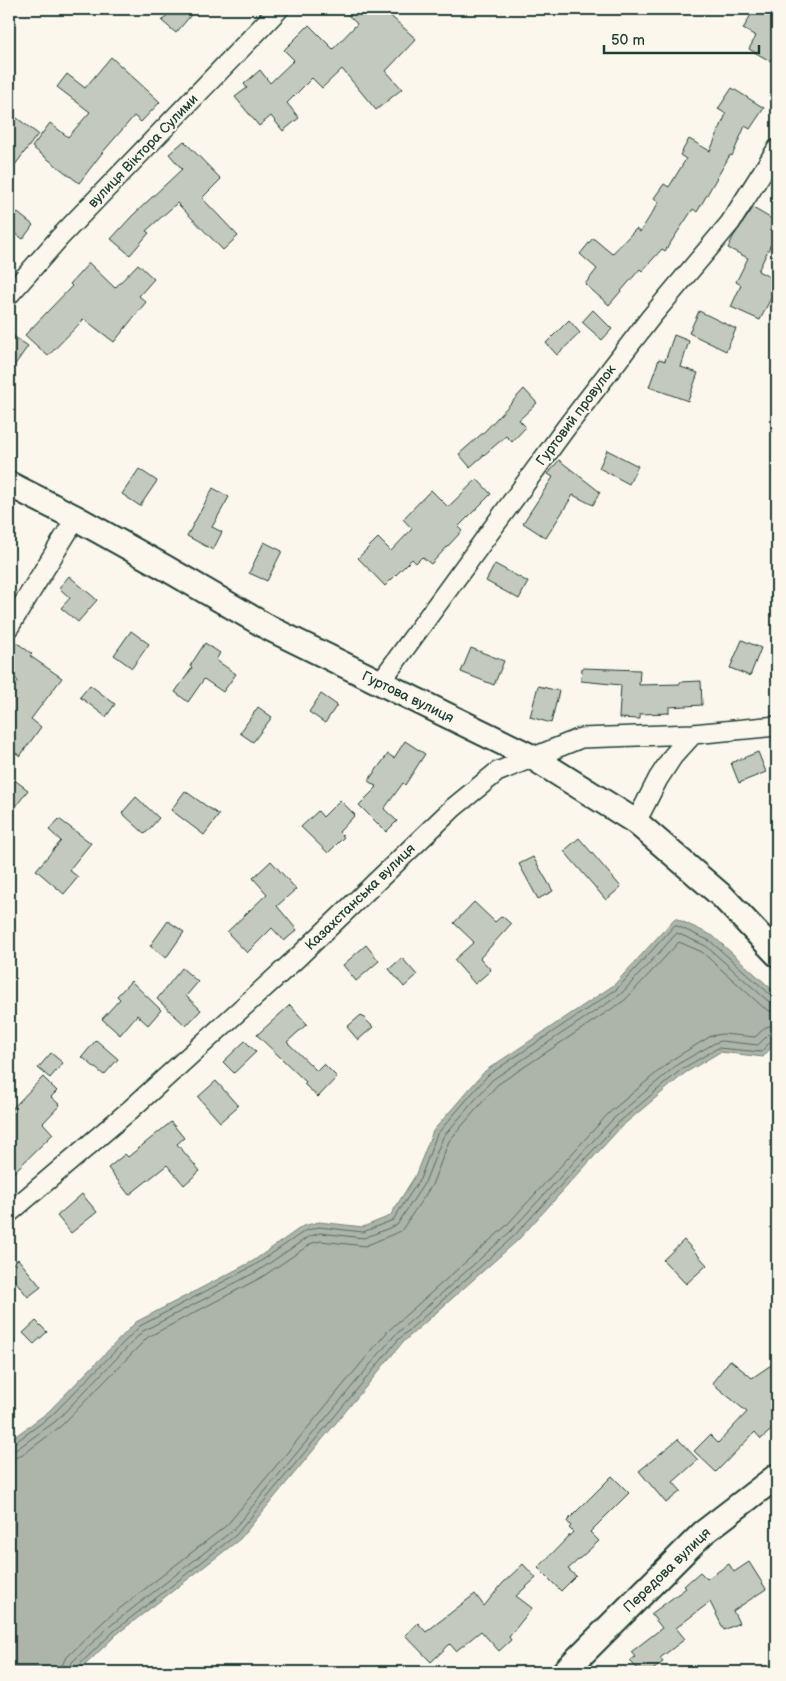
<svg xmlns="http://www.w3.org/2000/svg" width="786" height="1681" font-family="'Balsamiq Sans',sans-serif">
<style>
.water{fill:#adb4aa;stroke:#74847b}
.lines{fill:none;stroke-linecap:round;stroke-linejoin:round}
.shore{stroke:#586d63;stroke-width:1}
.building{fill:#c4c9be;stroke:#1f3d34}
.minor-casing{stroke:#1f3d34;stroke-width:22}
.tertiary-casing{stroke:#1f3d34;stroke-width:28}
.minor{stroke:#fbf7ec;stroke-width:19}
.tertiary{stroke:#fbf7ec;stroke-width:24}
.labels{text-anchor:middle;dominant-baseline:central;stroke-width:4.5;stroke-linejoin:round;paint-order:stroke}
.street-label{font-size:14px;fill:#1f3d34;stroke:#fbf7ec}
</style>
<rect width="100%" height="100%" fill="#fbf7ec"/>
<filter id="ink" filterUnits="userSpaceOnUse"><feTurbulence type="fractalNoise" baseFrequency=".02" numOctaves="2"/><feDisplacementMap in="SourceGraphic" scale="10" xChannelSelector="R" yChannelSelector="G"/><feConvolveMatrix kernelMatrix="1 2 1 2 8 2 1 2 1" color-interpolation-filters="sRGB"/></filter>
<g filter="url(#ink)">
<path class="water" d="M675,918L713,936L777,994V1041L763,1057L720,1052L685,1073L621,1127L518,1240L402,1343L240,1539L117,1634L78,1672H9V1441L48,1412L136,1322L253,1261L303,1226L319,1222L363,1227L390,1216L415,1176L433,1131L485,1071L614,985Z"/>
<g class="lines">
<path class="shore" d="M9,1445L13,1444L51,1416L140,1326L255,1265L305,1231L319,1227L363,1232L393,1220L420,1179L437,1134L488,1075L617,989L675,925L710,941L772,996L777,998
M9,1451L17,1449L56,1421L143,1331L258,1271L308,1237L320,1233L364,1238L397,1225L425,1182L443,1137L492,1080L621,994L677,933L706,946L768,1001L777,1004
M9,1459L21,1456L61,1426L148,1337L262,1277L312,1243L321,1241L365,1246L401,1231L432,1185L449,1141L497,1085L625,1000L679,942L702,952L763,1007L770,1011L777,1012
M61,1672L62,1666L65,1659L105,1620L227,1525L388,1331L505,1227L609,1113L673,1059L711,1036L722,1034L755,1037L766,1027L777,1024
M69,1672L72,1662L110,1626L232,1531L394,1336L510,1232L613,1119L678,1064L715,1043L721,1041L758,1045L769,1034L777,1032
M75,1672L77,1667L114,1631L236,1535L398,1340L514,1236L618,1123L682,1069L718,1048L761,1052L772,1040L777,1038"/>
</g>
<path class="building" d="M172,9H196L176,33L162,21Z
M342,9H383L416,39L386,71L402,89L376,110L342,69L322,88L312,78L287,103L299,118L283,131L271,116L259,126L235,97L247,88L244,84L260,70L270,83L294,60L284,50L309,25L333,49L357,24Z
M765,9H777V47L770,61L749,49L756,36L743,29L753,11L762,15Z
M111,57L160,102L141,122L134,116L102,153L79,183L32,147L50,123L68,137L90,112L57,87L67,74L85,88Z
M732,88L764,108L750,129L745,126L732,156L730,155L697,212L693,209L665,251L662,249L642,271L640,269L609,305L585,284L597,269L580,254L593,238L612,254L636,229L640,232L659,202L654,198L664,184L669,187L686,159L680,155L689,139L710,151L726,114L718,109Z
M9,112L38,134L9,173Z
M184,141L221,179L202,198L238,236L223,250L177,203L146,231L149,233L130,255L111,239L132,216L182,169L169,154Z
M9,206L33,225L23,239L9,229Z
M753,208L777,222V232L758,271L777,281V286L760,320L731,307L741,285L736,282L748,258L728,248L733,237Z
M89,263L115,288L138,264L154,279L139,296L146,302L114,342L84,319L48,356L25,335L72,286L70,284Z
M593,310L612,329L602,340L582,322Z
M699,311L736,329L726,351L689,333Z
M569,320L580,333L557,355L546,343Z
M9,333L28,346L9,373Z
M674,335L689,341L681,367L698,373L688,401L649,387L659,359L665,361Z
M524,389L537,403L519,420L526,427L512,442L506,436L470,467L459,454L485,431Z
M607,450L638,466L629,484L599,468Z
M559,460L600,492L593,505L573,495L546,538L523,523L553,477L548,474Z
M139,469L157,481L140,506L122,494Z
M477,479L491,494L458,527L462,531L431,564L422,557L416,563L412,559L385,586L358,558L378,538L391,551L412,529L403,519L431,490L448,507Z
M213,488L229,497L212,527L222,532L213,550L187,536Z
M264,542L282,551L267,581L249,573Z
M495,564L528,582L519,599L486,581Z
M69,576L97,600L78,622L61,608L70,598L59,588Z
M131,631L149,644L132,668L114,655Z
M742,640L761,648L750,676L730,668Z
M16,642L32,654L30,656L62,678L31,719L41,727L20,756L9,748V693L18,681L9,673V651Z
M205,643L220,653L216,660L236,674L223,692L204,679L188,702L175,692L192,668L190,666Z
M471,648L504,661L494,685L461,672Z
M582,668L640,670L639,685L680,684V682L701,681L702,705L669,707V713L640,714V719L619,718L621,685L581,681Z
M90,685L115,704L106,717L80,697Z
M538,686L559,691L551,723L530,717Z
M321,694L337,705L325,723L309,712Z
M258,707L272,717L253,742L240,733Z
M405,741L425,754L405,785L403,783L384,809L397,821L386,832L359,805L377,787L368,781L388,754L394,758Z
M758,752L766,772L739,783L731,763Z
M9,776L28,790L9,816Z
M185,791L219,815L204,835L171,810Z
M136,797L159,818L145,834L122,813Z
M340,800L355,815L339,832L344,837L328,853L301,827L318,811L323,817Z
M59,819L91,843L69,870L78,877L64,894L36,870L61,841L49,830Z
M579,838L621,887L606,900L564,851Z
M533,857L553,891L538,899L519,864Z
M271,861L296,889L277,906L297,930L284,941L272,928L247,953L227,932L267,894L253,878Z
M474,902L495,922L502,916L511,924L480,958L491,970L475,984L454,960L474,942L454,923Z
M168,921L184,932L166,958L150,946Z
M366,945L379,961L356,981L343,965Z
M402,958L417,975L404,987L389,969Z
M182,968L198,982L186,996L201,1010L186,1026L157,999Z
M131,981L161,1010L148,1025L137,1015L120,1035L102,1019L120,999L117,996Z
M290,1005L307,1024L287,1042L317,1071L324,1064L337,1077L318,1097L304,1084L306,1082L257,1035Z
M361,1015L373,1027L358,1040L347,1027Z
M96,1040L118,1059L104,1075L82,1057Z
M245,1041L256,1052L234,1073L223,1062Z
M51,1053L63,1063L50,1078L38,1068Z
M43,1077L57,1091L51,1097L60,1105L43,1123L53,1134L9,1177V1112Z
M216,1081L238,1106L220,1122L198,1097Z
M171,1122L184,1138L177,1144L200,1171L184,1185L167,1165L129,1195L108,1168L125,1154L128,1157Z
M82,1194L97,1212L71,1233L57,1216Z
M684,1240L707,1265L686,1284L663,1260Z
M18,1259L41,1287L28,1297L9,1273V1267Z
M36,1321L47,1332L34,1344L23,1333Z
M730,1360L752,1378L777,1361V1425L761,1439L755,1432L716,1472L694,1451L710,1435L718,1443L747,1412L712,1383Z
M678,1439L698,1460L673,1482L681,1491L666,1503L639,1471Z
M612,1476L629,1493L590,1532L599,1541L568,1569L576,1576L561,1591L538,1568L573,1532L569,1528L571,1526L567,1521Z
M749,1562L766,1589L733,1611L739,1623L724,1630L710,1602L676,1628L685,1639L660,1658L663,1662L650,1672H641L630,1661L635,1657L631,1652L662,1628L651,1614L686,1588L684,1586L700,1572L707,1579L729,1564L734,1572Z
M523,1564L536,1578L516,1596L532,1608L509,1637L511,1640L499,1651L481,1631L456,1651L450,1644L431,1662L405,1635L418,1623L426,1632L475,1594L484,1606L503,1583Z"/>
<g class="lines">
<defs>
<path id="minor" d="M9,295L60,237L279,9
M9,627L76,518
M379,684L565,429L651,317L730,223L777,149
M636,822L658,779L673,756L693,734
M9,1213L130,1110L298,957L453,808L497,772L581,738L693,734L777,726"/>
<path id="tertiary" d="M9,484L76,518L164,567L269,628L532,757L636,822L723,897L777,954
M564,1672L703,1533L777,1476"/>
</defs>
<use href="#minor" class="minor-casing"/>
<use href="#tertiary" class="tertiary-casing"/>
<use href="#minor" class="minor"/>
<use href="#tertiary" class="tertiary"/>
</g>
</g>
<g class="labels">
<g class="street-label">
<text transform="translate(143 151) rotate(-46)">вулиця Віктора Сулими</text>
<text transform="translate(576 415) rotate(-53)">Гуртовий провулок</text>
<text transform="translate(408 697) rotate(26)">Гуртова вулиця</text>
<text transform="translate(360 897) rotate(-44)">Казахстанська вулиця</text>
<text transform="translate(667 1570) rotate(-44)">Передова вулиця</text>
</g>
</g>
<rect width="786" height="1681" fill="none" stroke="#fbf7ec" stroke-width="30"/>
<rect x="15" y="15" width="756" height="1651" fill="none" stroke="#1f3d34" stroke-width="2" filter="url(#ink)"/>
<path d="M604 45v8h155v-8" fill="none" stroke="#1f3d34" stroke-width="2.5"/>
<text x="611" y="45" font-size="15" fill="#1f3d34" stroke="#fbf7ec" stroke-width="4" paint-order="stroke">50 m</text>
</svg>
